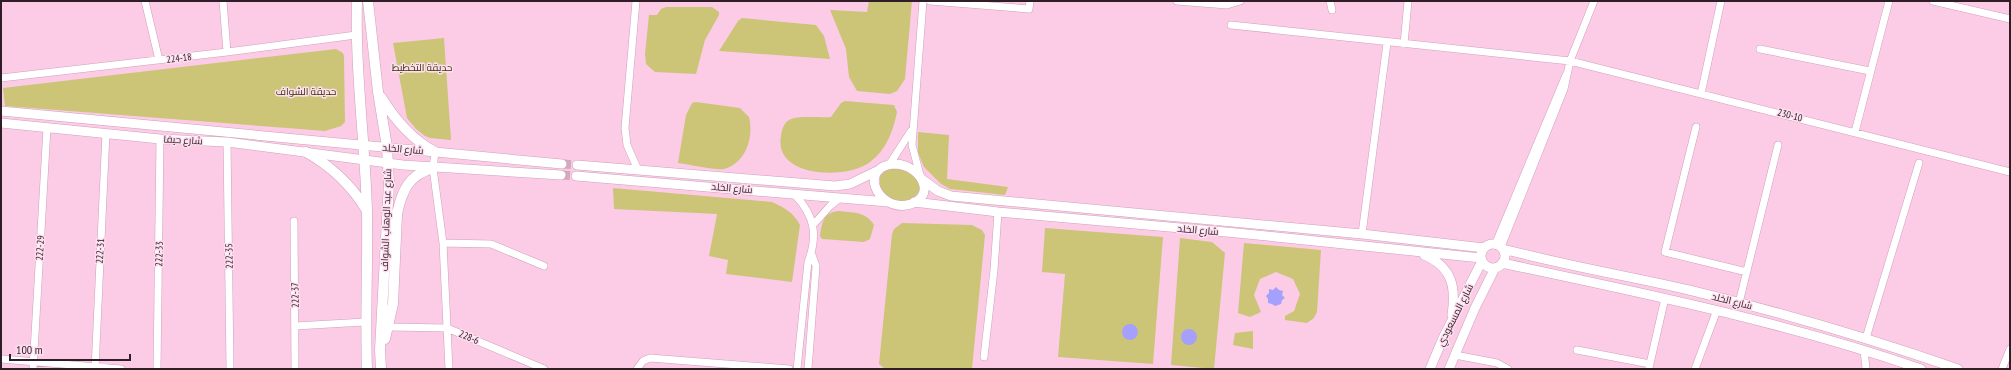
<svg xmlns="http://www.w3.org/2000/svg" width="2011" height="370" font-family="'PT Sans Narrow',Cairo,sans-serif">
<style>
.green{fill:#ccc578}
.water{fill:#a4a0fc}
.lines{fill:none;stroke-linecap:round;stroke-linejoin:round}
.secondary-tunnel{stroke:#d3a9c0;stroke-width:9;stroke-dasharray:9 4.5;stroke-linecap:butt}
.minor-casing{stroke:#cfa0ba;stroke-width:8}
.secondary-casing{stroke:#cfa0ba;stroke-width:10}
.primary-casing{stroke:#cfa0ba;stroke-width:11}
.minor{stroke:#fff;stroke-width:7}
.secondary{stroke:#fff;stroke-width:9}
.primary{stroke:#fff;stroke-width:10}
.labels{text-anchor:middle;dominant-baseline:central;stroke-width:3;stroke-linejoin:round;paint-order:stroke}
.street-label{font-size:10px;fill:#2f1d27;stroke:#fddfef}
.park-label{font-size:10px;fill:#373303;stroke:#fddfef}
</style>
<rect width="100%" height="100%" fill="#fccce6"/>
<path class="green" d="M869,1H912L905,79L897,91L890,94L857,91L849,77L846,49L830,10L867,12Z
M666,7H712L719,12V15L705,40L696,74L655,72L646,64L645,54L649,15H657L661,9Z
M742,18L816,25L824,36L830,59L719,51L738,21Z
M444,38L451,140L430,138L425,136L416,129L407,118L393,43Z
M336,49L343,53L344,56L345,122L341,126L325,131L5,106L3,88Z
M845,101L894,105L897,112C893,132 886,150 870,162C847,180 773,178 781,136C782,130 783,124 789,120C797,115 821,118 831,117L841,103Z
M696,102L740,108L749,117C754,137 746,163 724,169C718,171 687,164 678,163L686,115L692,103Z
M918,132L949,135L947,179L1008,187L1005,195L950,189L941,184L924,167L918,153Z
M892,168C910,170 911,171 921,185C918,201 902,205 889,198C886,196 883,191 880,188V176L885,171Z
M613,188L772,202C785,208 793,212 800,225L792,282L726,274L728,260L709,256L717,214L614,209Z
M838,211C853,213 866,211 874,225L870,239L864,242L822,239L820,236C822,223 823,213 838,211Z
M902,223L972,225L982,230L985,235L972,369H885L879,364L892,234L894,229Z
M1045,228L1163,237L1153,364L1058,357L1065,274L1042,272Z
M1180,238L1212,242L1225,253L1214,369L1171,365Z
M1244,243L1321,250L1317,312L1314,318L1307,323L1285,320V316L1294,311L1300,294L1293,279L1276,272L1260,279L1254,295L1261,312L1250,317L1238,313Z
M1253,331V349L1233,345L1235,333Z"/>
<path class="water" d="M1276,287L1279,290L1283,291L1282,295L1285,298L1282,300L1281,304L1275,306L1272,304L1268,303V299L1266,296L1269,293V289L1273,290Z
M1122 332a8 8 0 1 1 16 0a8 8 0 1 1-16 0Z
M1181 337a8 8 0 1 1 16 0a8 8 0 1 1-16 0Z"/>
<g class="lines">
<path class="secondary-tunnel" d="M562,164L577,165
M561,175L576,176"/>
<defs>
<path id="minor" d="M145,1L159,60
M223,1L227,52
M636,1L625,128L627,145L638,170
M930,1L1029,9L1030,1
M1177,1L1227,5L1240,1
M1330,1L1332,10
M1933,1L2010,19
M1231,25L1570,61L2010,172
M1404,44L1408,1
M1760,49L1870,71
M1,78L227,52L356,35
M1701,94L1721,1
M1696,127L1665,252L1747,272
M1855,132L1889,1
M227,142L230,369
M435,152L433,168L443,243L449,369
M889,165L911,131
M920,175L912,145L923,1
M795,195C815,216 818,236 808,262L797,369
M294,221L295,369
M813,225L830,206L840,198
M1362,234L1387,43
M443,243L491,244L544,266
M1495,245L1566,75
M1501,247L1564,89L1570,61L1594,1
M1739,303L1778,145
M295,326L365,322
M389,327L447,328L544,369
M1866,338L1919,163
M1577,350L1650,364
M1864,350L1866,369
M1455,355L1497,363L1508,369
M984,357L994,270L998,212
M1,359L121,369
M1649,368L1665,298
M33,369L47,128
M95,369L106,133
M157,369L160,139
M637,369L643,361L650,358L789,369
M808,369L816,266L812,255
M1695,369L1717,310
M2002,369L2010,349"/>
<path id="secondary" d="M1,111L562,164
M1,123L160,139L227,142L403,165L561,175
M895,164C923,165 938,199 907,205C876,210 858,166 895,164Z
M577,165L835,186L850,184L879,170
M576,176L888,202
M923,180L938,191L951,196L1362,234L1484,248
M914,202L998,212L1237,233L1481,258
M1481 256a12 12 0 1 1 24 0a12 12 0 1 1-24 0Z
M1503,249C1564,265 1627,276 1689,290C1780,312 1869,338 1958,369
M1424,255C1453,267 1456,288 1452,315
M1502,263C1643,293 1785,322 1921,369
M1430,369L1443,338L1482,261
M1449,369L1475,308L1495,268"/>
<path id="primary" d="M357,1C355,71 365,141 367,211C368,264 365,316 367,369
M368,1L378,92L387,147L389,183L380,350L381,369
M381,97C395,120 411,139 435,152
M306,152C331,166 351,185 366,209
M385,339L393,304L397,214C402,190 409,175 433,168"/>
</defs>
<use href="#minor" class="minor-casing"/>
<use href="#secondary" class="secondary-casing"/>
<use href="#primary" class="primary-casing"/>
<use href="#minor" class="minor"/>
<use href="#secondary" class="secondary"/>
<use href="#primary" class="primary"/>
</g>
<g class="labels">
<g class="street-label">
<text transform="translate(179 58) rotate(-7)">224-18</text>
<text transform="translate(1790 115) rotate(14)">230-10</text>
<text transform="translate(183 140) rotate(3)">شارع حيفا</text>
<text transform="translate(403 149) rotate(5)">شارع الخلد</text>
<text transform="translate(732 188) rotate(5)">شارع الخلد</text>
<text transform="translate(386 220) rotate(-88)">شارع عبد الوهاب الشواف</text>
<text transform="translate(1198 230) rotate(5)">شارع الخلد</text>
<text transform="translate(40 248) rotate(-87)">222-29</text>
<text transform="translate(100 251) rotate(-87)">222-31</text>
<text transform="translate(159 254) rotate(-89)">222-33</text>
<text transform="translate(229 256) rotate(-91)">222-35</text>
<text transform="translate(295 295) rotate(-91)">222-37</text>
<text transform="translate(1732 301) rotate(14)">شارع الخلد</text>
<text transform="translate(1455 315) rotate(-63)">شارع المسعودي</text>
<text transform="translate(469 337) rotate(23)">228-6</text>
</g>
<g class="park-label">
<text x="422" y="67">حديقة التخطيط</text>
<text x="306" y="91">حديقة الشواف</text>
</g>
</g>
<rect width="2011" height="370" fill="none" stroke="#2f1d27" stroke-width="4"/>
<path d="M10 354v6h120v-6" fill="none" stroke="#2f1d27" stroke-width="2"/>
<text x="16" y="354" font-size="12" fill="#2f1d27" stroke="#fddfef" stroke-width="3" paint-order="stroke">100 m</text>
</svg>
